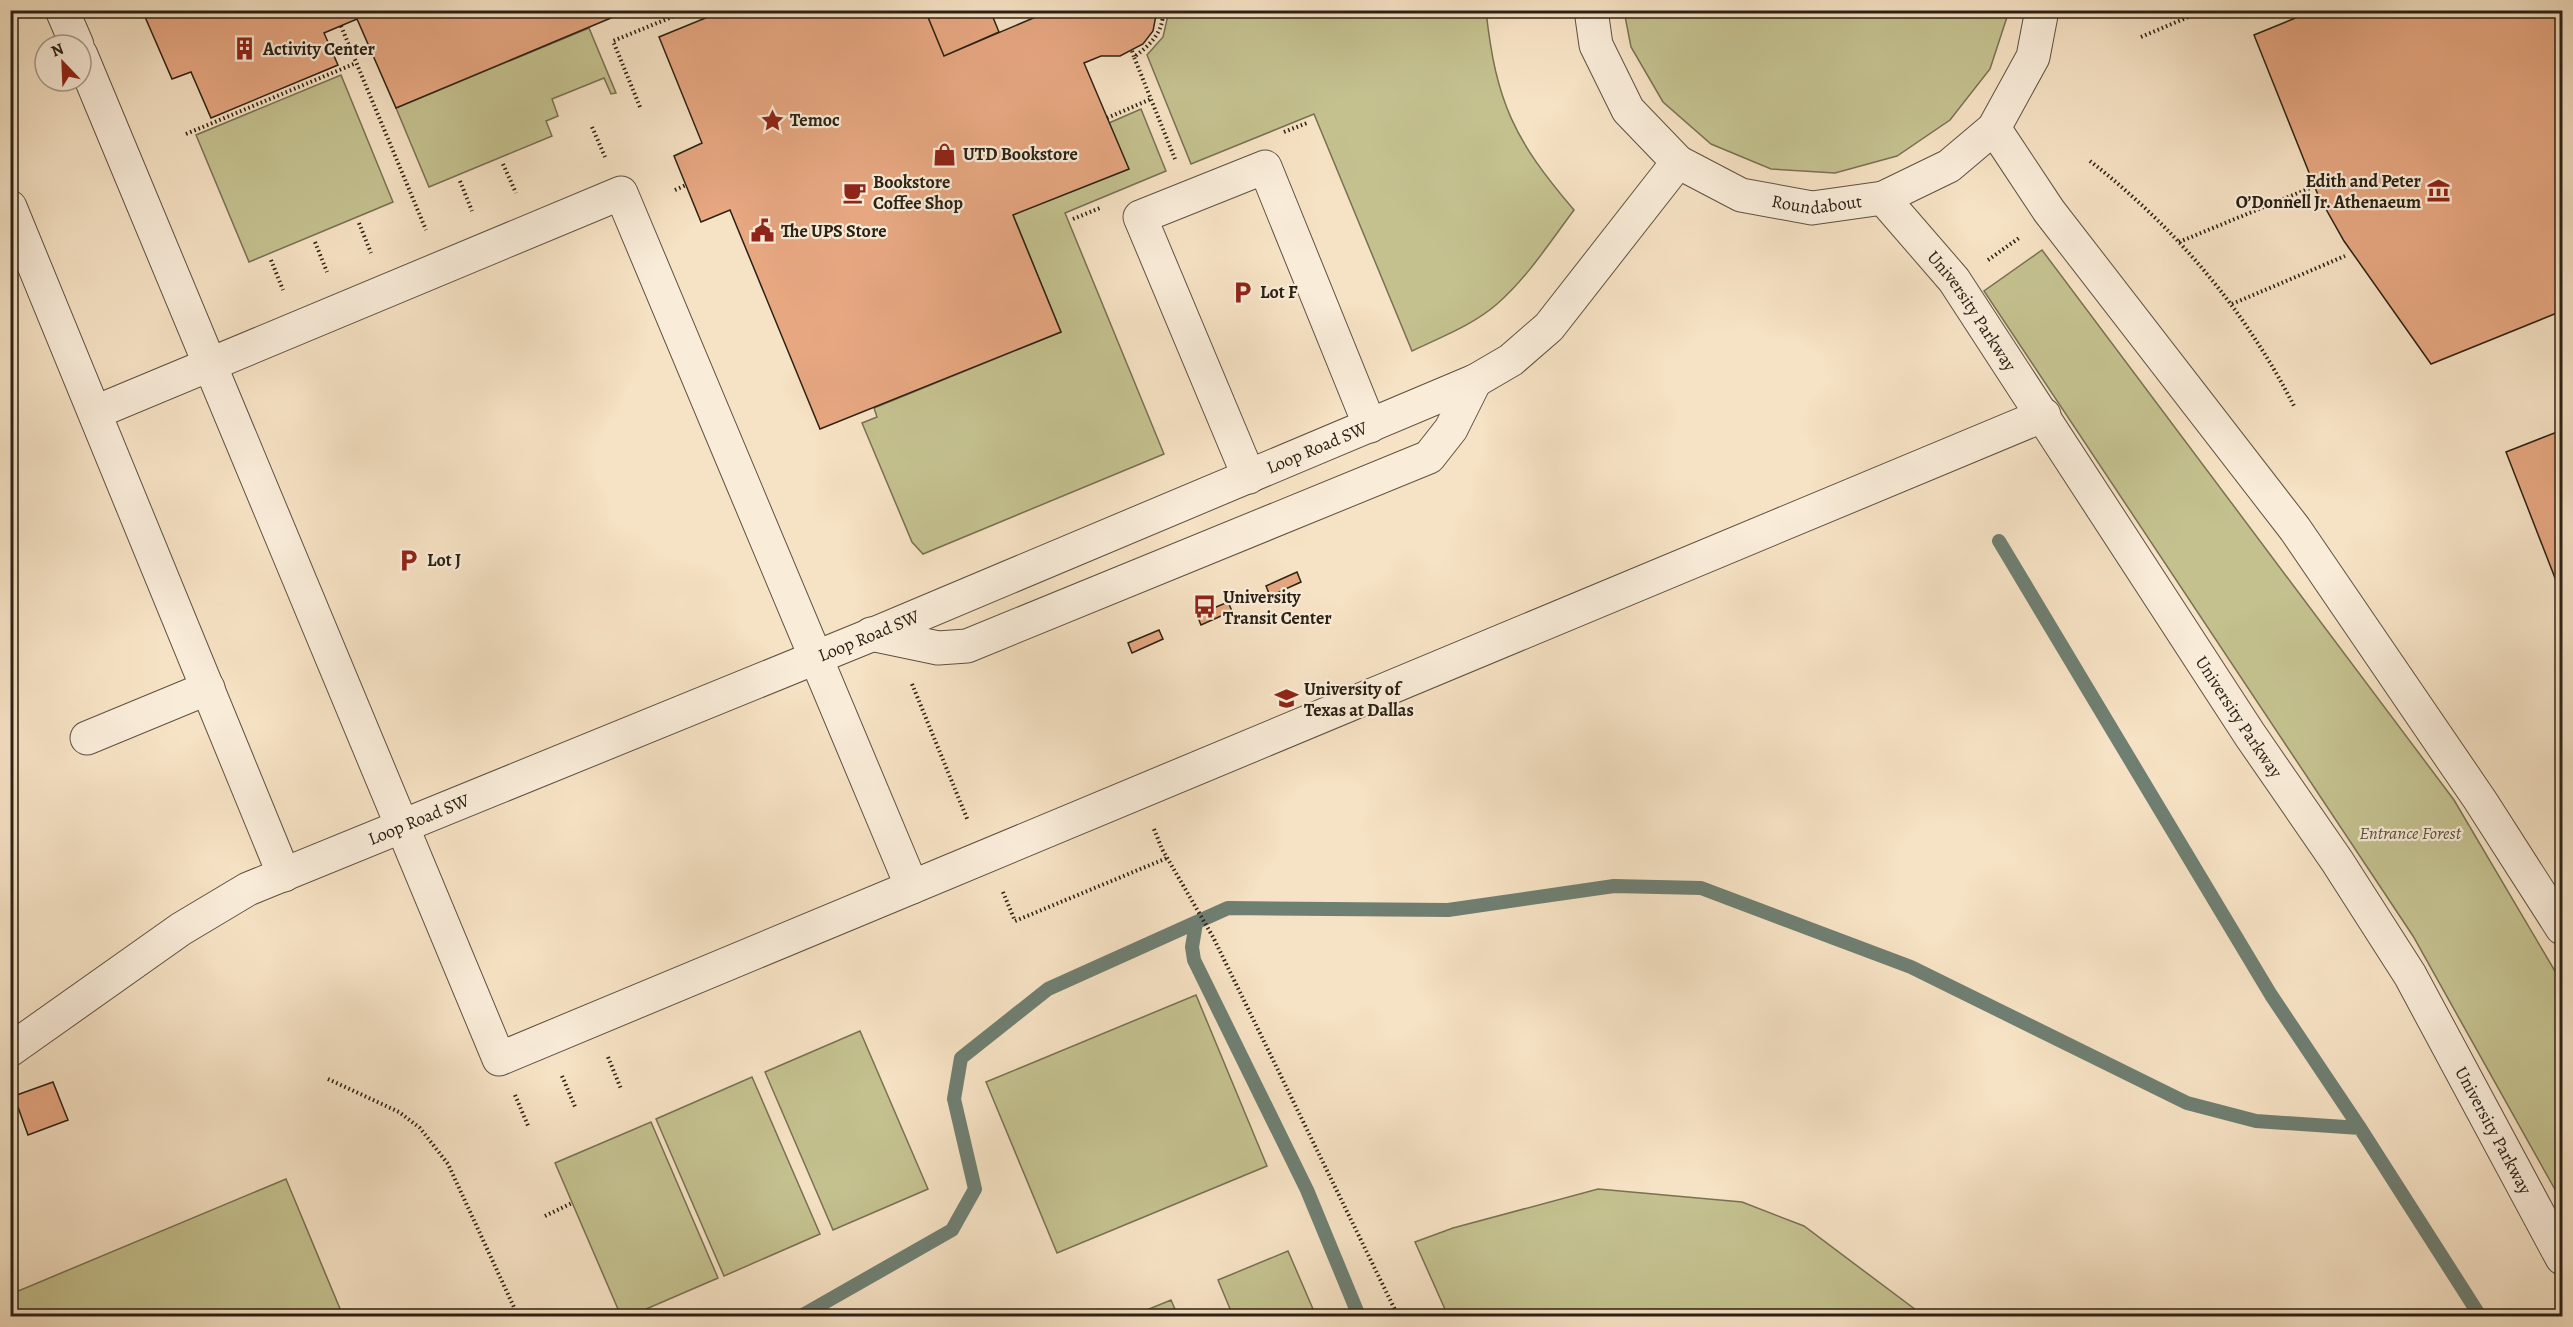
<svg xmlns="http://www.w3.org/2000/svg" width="2573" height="1327" font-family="Alegreya,serif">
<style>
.green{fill:#c4c18f;stroke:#787152;stroke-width:1.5}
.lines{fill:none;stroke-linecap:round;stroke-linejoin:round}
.stream{stroke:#6f7f72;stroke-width:14}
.building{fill:#e6a781;stroke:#2b2114;stroke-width:1.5}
.minor-casing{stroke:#5e5140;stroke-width:35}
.path{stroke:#2b2114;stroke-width:4;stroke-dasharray:1.5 3;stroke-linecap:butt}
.minor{stroke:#f9ecd9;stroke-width:33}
.labels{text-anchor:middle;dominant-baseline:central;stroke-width:4.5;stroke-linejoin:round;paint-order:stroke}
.poi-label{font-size:18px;font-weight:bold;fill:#2b2114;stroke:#f9ecd9;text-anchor:start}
.street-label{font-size:18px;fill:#2b2114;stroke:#f9ecd9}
.park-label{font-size:18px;font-style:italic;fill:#595139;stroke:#f9ecd9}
</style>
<rect width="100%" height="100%" fill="#f6e2c4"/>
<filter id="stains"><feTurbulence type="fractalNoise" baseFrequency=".00333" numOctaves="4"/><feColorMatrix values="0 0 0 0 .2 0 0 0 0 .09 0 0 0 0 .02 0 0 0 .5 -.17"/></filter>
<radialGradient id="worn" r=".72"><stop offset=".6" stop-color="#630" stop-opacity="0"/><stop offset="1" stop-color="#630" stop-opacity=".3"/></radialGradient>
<path class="green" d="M1169,11H1486C1496,102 1514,140 1574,210C1550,242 1527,278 1497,304C1473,325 1441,337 1412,351L1314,114L1191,164L1147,55L1163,37Z
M1624,11V10L2009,11L1990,69L1950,120L1897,156L1835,173L1771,169L1711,144L1663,102L1631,47Z
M589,28L616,93L611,94L604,78L552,99L558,116L546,121L552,136L429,187L396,108Z
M341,75L393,202L249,262L196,135Z
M1141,109L1166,171L1065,213L1164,454L923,554L912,542L862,423L877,417L874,408L1061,332L1013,215L1128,169L1109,123Z
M2042,250L2454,800L2562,983V1202L2413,936L1984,291Z
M1196,995L1267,1166L1057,1253L986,1082Z
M860,1031L928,1189L833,1230L765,1072Z
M752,1077L820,1234L724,1276L656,1119Z
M651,1122L718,1278L630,1316H621L555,1163Z
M286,1179L343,1316H11V1294Z
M1598,1189L1742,1202L1804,1226L1924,1316H1448L1415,1242L1453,1228Z
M1288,1251L1316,1316H1233L1218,1280Z
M1171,1300L1178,1316H1132Z"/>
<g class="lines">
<path class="stream" d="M1999,541L2271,995L2360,1128L2480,1316
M1196,923L1192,947L1194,960L1307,1190L1359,1316
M801,1316L952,1230L975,1189L954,1099L961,1058L1048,989L1228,908L1448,910L1614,886L1701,888L1911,967L2187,1103L2256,1121L2360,1128"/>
</g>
<path class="building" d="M142,10H630L396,108L357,19L324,33L338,65L211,118L191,72L172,79Z
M725,10H925L944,56L1052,10H1157L1153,31L1143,44L1120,56H1101L1084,63L1129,169L1013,215L1061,332L820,429L730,210L701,222L674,156L702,143L659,37Z
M925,10H990L999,32L944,56Z
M2315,10H2562V311L2431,364L2344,241L2318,195L2254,35Z
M2562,430V596L2506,452Z
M1297,572L1301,582L1270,596L1266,586Z
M1228,602L1232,611L1201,625L1197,615Z
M1159,630L1163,639L1132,653L1128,643Z
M53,1082L68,1120L28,1135L14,1096Z"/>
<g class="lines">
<defs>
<g id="minor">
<path d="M62,10L77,45"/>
<path id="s1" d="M1591,10L1596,45L1628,110L1678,162L1741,195L1812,208L1883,198L1949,166L1994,128L2033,57L2042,10"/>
<path d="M81,55L499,1059L912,887"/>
<path d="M1994,128L2049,211L2295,529L2480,800L2562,928"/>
<path id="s2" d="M1883,198L1954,280L2250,735L2337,861L2410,975L2562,1258"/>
<path d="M10,207L284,875"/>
<path d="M96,412L621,193L912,887L2044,415"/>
<path d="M1249,477L1140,217L1265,167L1370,426"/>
<path d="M871,634L938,648L967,646L1429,457L1451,429L1475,381"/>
<path d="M87,738L208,688"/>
<path id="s3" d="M10,1050L181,929L248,889L881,631L1475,381L1511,360L1549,327L1678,162"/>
</g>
</defs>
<use href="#minor" class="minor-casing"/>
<path class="path" d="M1163,10C1164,32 1150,45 1134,57L1175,159
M341,26L426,230
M2141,37L2205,10
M1132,51L1134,57
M640,107L613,41L689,10
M1107,118L1151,99
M592,127L605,157
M1284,132L1307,123
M186,134L356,63
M2090,161C2176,228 2246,311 2295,408
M503,164L516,193
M460,181L472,211
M675,190L686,185
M1073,219L1100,208
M359,223L371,253
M315,242L327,272
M2179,242L2315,186
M271,260L283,290
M1988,260L2019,238
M2232,304L2345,256
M912,684L968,821
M1154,829L1162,849L1213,937L1398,1316
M1003,892L1015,921L1167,858
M608,1057L621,1089
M562,1076L576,1109
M328,1079L399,1112L420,1128L448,1164L518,1316
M515,1095L529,1128
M545,1216L572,1203"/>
<use href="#minor" class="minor"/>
</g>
<defs>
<symbol id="building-bare" viewBox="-9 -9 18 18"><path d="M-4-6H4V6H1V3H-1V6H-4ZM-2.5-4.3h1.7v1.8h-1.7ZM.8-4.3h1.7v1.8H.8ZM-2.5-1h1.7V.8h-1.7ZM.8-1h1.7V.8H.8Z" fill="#8f2418" stroke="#f9ecd9" stroke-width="2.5" paint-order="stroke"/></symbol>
<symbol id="sight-bare" viewBox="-9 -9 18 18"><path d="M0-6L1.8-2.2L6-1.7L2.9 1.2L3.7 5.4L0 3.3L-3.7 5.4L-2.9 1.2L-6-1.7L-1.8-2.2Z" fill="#8f2418" stroke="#f9ecd9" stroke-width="2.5" paint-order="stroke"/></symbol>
<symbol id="shop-bare" viewBox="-9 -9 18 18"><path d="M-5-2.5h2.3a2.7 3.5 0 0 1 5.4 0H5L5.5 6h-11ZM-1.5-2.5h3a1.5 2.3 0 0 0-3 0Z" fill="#8f2418" stroke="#f9ecd9" stroke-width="2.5" paint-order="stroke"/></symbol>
<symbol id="museum-bare" viewBox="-9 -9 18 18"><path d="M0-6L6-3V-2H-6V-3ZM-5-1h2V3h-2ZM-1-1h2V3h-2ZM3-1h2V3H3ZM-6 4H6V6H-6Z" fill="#8f2418" stroke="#f9ecd9" stroke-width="2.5" paint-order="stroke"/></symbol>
<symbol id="cafe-bare" viewBox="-9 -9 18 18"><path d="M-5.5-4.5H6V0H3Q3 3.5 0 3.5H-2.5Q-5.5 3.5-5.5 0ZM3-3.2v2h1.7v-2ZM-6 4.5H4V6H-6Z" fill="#8f2418" stroke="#f9ecd9" stroke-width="2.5" paint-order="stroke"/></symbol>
<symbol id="civic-bare" viewBox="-9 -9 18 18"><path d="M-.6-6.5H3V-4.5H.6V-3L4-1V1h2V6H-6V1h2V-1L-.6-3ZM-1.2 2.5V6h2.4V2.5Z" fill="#8f2418" stroke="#f9ecd9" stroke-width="2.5" paint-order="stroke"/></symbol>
<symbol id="parking-bare" viewBox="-9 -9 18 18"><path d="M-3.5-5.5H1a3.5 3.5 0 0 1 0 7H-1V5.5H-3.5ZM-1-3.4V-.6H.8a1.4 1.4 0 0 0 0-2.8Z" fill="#8f2418" stroke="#f9ecd9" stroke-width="2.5" paint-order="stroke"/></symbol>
<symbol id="bus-bare" viewBox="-9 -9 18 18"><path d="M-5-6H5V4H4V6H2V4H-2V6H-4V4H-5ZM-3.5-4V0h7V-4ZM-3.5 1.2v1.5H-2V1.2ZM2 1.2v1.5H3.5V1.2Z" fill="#8f2418" stroke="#f9ecd9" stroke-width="2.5" paint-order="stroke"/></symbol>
<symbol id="university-bare" viewBox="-9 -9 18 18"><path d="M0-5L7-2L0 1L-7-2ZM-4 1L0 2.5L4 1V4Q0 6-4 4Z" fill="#8f2418" stroke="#f9ecd9" stroke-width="2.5" paint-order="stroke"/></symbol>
</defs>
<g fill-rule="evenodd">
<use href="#building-bare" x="228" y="32" width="33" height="33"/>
<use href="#sight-bare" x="756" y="104" width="33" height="33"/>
<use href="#shop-bare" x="928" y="138" width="33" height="33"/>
<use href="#museum-bare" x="2422" y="174" width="33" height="33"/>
<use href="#cafe-bare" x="838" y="176" width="33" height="33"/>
<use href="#civic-bare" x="746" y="214" width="33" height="33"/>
<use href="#parking-bare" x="1226" y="276" width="33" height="33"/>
<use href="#parking-bare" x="392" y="544" width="33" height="33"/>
<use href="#bus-bare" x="1188" y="590" width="33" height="33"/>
<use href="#university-bare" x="1270" y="682" width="33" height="33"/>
</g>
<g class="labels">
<g class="poi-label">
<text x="263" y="49">Activity Center</text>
<text x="790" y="120">Temoc</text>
<text x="963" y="154">UTD Bookstore</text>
<text x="2421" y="181" text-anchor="end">Edith and Peter<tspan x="2421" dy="21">O’Donnell Jr. Athenaeum</tspan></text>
<text x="873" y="182">Bookstore<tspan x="873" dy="21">Coffee Shop</tspan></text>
<text x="781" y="231">The UPS Store</text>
<text x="1260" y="292">Lot F</text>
<text x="427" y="560">Lot J</text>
<text x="1223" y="597">University<tspan x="1223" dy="21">Transit Center</tspan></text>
<text x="1304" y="689">University of<tspan x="1304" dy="21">Texas at Dallas</tspan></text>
</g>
<g class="street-label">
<text stroke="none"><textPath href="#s1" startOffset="328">Roundabout</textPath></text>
<text stroke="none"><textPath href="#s2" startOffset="144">University Parkway</textPath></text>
<text stroke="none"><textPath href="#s3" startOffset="1444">Loop Road SW</textPath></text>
<text stroke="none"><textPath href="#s3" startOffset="958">Loop Road SW</textPath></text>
<text stroke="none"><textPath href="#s2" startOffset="630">University Parkway</textPath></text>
<text stroke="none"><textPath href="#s3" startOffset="472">Loop Road SW</textPath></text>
<text stroke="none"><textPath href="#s2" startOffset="1116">University Parkway</textPath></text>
</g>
<g class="park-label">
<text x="2410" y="833">Entrance Forest</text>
</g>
</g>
<rect width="2573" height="1327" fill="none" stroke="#f6e2c4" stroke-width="36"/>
<rect x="12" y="12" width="2549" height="1303" fill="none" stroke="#2b2114" stroke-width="3"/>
<rect x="18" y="18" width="2537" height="1291" fill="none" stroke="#2b2114" stroke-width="1.5"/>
<g transform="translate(63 63) rotate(337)"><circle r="28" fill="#f9ecd9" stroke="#a79b8a" stroke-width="1.5"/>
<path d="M0-4.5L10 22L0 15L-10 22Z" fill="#8f2418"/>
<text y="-9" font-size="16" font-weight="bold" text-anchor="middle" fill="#2b2114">N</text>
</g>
<rect width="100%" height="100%" filter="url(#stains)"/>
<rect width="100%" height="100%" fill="url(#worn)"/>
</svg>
